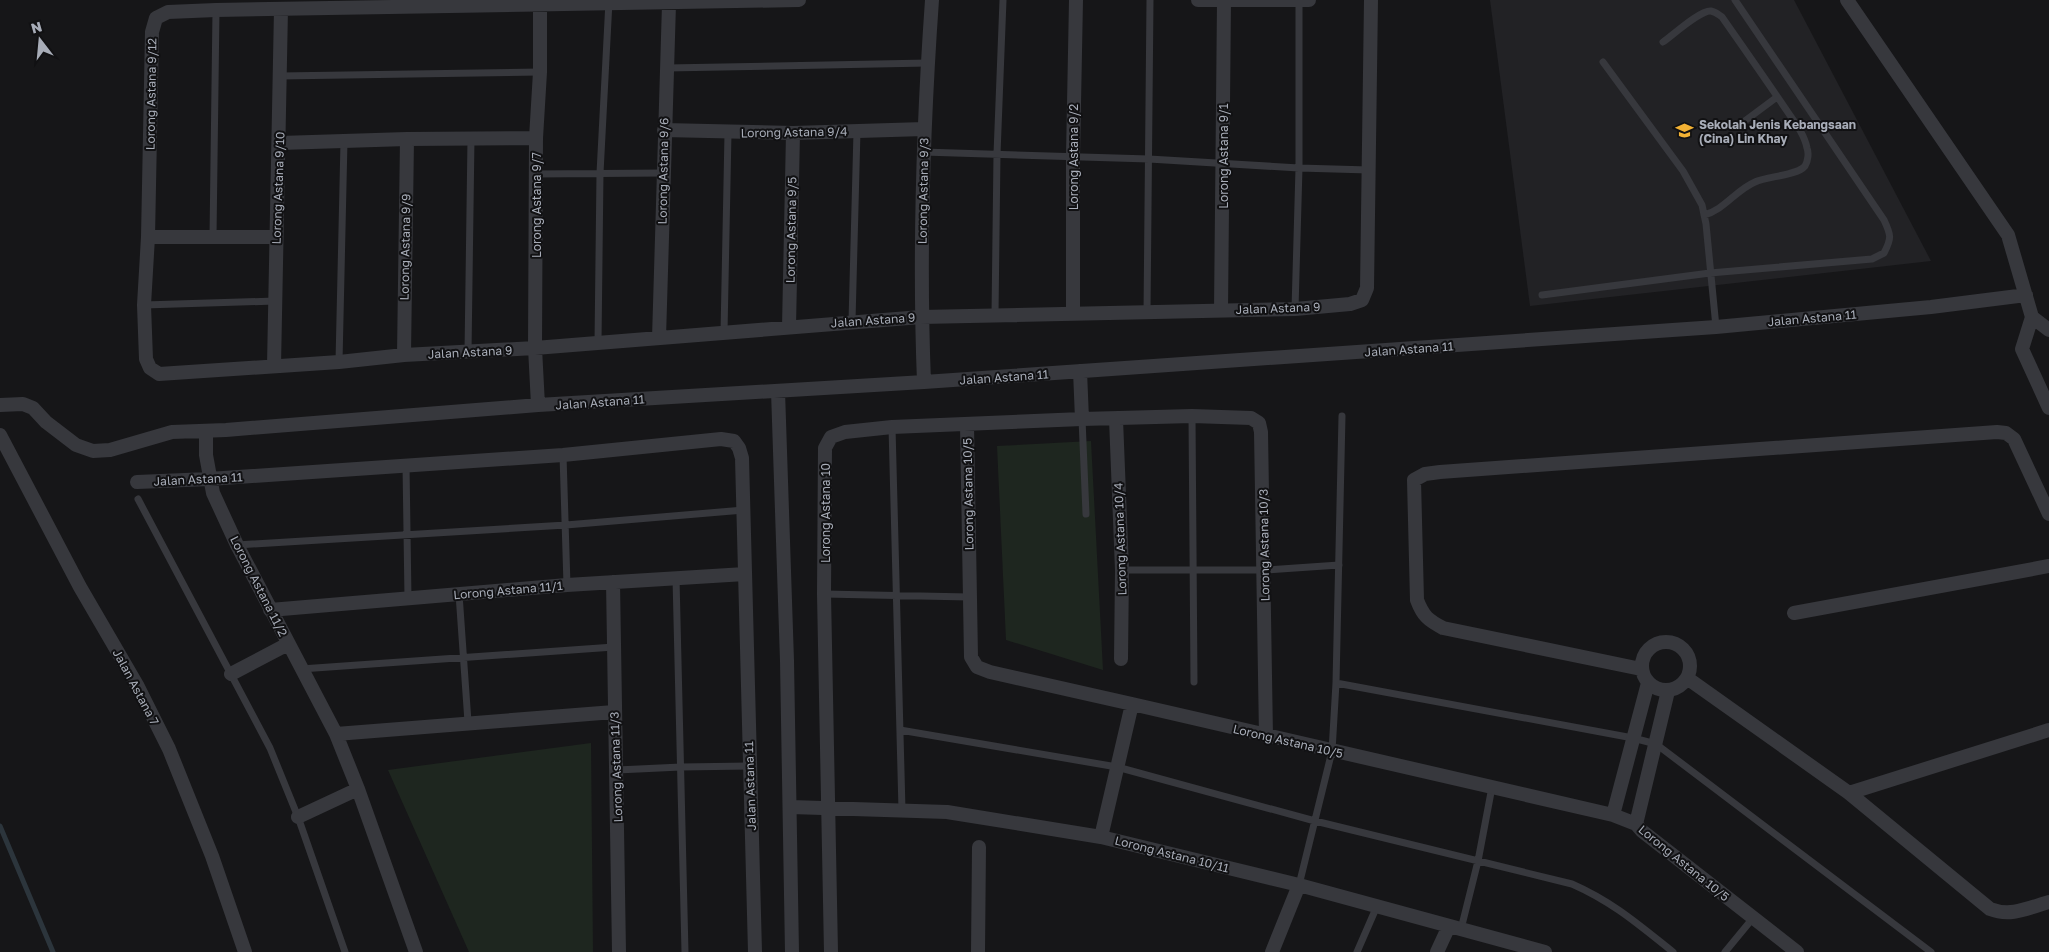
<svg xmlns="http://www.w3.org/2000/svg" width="2049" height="952" font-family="'Golos Text',sans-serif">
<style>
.built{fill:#222225}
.green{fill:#1e261f}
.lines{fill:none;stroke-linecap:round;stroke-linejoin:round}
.stream{stroke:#2c353c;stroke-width:5}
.service{stroke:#37383d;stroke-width:7}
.minor{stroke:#37383d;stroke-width:14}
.labels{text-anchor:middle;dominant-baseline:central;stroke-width:4;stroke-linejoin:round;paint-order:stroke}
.street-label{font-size:12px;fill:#a8adb8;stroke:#111113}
.poi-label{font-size:12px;font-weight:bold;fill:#a8adb8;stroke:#111113;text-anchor:start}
</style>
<rect width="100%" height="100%" fill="#161618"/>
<path class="built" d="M1490,0H1794L1931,261L1530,306Z"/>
<path class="green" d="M1091,441L1103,670L1006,640L997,446Z
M591,743L593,952H469L388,770Z"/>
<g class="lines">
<path class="stream" d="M0,826L53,952"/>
<path class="service" d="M1663,42C1673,35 1700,10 1711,11C1716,12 1719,15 1722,17C1743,47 1764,77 1785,108C1793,120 1804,133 1807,148C1809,153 1808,161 1805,166C1797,176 1767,176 1755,182C1736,190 1724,210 1704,215
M1603,62L1683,171L1702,205L1706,224L1716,327
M667,68L928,63
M280,76L540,72
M1738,126L1777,97
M923,152L1149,159L1299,168L1369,170
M536,174L663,173
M213,237L216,10
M1542,295L1710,273L1872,259L1884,253C1892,238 1891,235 1884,220L1735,0
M144,305L275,301
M1295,309L1299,168V1
M1147,313L1150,0
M995,315L997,154L1003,0
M852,321L857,131
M724,333L728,133
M598,343L600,173L609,1
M468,353L471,138
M339,362L344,141
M1192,416L1194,682
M1342,416L1336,683L1633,738L1656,744L1931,952
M1082,419L1086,514
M892,427L902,810
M563,455L567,585
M406,465L408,598
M138,499L270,748L298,817L345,952
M237,545L566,525L744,510
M1122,570H1265L1339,565
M676,578L685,952
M459,594L468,722
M824,594L969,597
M301,669L614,647
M900,730L1117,767L1315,821L1572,884C1613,902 1639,925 1673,952
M617,770L681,767L749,766
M1299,885L1332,751L1336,683
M1461,929L1478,861L1492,787
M1357,952L1377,906
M1725,952L1753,918"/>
<path class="minor" d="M799,0L216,10L168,12L156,18L152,32L148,237L144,305L146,359L150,368L159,374L339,362L404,355L535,348L921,317L1295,309L1350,304L1362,300L1367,288L1371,0
M1198,0H1309
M1847,0L2008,235L2032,317L2022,349L2049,408
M664,130L793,133L924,129
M280,143L407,139L536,138
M148,237H275
M1221,311L1224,1
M1073,313V156L1076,0
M2032,317L2049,330
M789,327L793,133
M659,338L669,4
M404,355L407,139
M274,366C277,247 279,128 281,9
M1080,371L1082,419
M924,382C919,255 923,127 932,0
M778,391L787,661L792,952
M0,405L23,404L33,408L46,422L76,445L93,451L110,450L172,432L226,430L538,405L924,382L1716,327L1931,307L2026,295
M538,405L535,348L536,138L540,72V0
M1116,419L1122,570L1121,659
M967,425L971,657L977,667L990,672L1132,704L1613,815L1636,824L1642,831L1797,952
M206,431V455L213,493L237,545L336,734L358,789L416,952
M0,435L80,587L137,685L169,749L212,856L245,952
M137,482L209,479L563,455L721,439L734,441L739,448L742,458L755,952
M613,582L619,952
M270,610L567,585L745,574
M1794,613L2049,566
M1642 666a24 24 0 1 1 48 0a24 24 0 1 1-48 0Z
M1641,669L1443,628C1428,620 1423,616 1417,600L1414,480L1425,474L1440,472L1997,432L2006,433L2014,439L2049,514
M231,674L288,644
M1687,678L1849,793L1990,909C2011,917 2028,908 2049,902
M336,734L614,712
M1849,793L2049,730
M791,807L947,812L1101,837L1299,885L1545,952
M1613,815L1648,683
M298,817L358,789
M1636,824L1668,691
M1101,837L1132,704
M831,952L824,594L825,448L831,437L845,432L892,427L1082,419L1192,416L1251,418L1259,423L1261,432L1266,736
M978,952L979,847
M1272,952L1299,885
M1437,952L1449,926"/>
</g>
<defs>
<symbol id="school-bare" viewBox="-9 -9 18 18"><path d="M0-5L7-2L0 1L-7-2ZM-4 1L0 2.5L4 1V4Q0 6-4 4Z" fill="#f2b134" stroke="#111113" stroke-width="2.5" paint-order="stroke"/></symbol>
</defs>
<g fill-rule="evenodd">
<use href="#school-bare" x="1672" y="118" width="25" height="25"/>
</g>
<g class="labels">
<g class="street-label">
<text transform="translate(151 94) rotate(-89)">Lorong Astana 9/12</text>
<text transform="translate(794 132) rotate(-1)">Lorong Astana 9/4</text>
<text transform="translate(1223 156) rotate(-90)">Lorong Astana 9/1</text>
<text transform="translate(1073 157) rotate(-90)">Lorong Astana 9/2</text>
<text transform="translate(663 171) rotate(-89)">Lorong Astana 9/6</text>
<text transform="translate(278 188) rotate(-88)">Lorong Astana 9/10</text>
<text transform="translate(923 191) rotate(-89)">Lorong Astana 9/3</text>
<text transform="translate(536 205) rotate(-90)">Lorong Astana 9/7</text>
<text transform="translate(791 230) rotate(-89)">Lorong Astana 9/5</text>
<text transform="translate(405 247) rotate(-89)">Lorong Astana 9/9</text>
<text transform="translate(1278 308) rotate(-2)">Jalan Astana 9</text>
<text transform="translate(1812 318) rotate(-5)">Jalan Astana 11</text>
<text transform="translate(873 320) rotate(-4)">Jalan Astana 9</text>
<text transform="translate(1409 349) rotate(-4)">Jalan Astana 11</text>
<text transform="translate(470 352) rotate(-3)">Jalan Astana 9</text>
<text transform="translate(1004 377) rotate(-4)">Jalan Astana 11</text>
<text transform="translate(600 402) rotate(-4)">Jalan Astana 11</text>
<text transform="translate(198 479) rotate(-3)">Jalan Astana 11</text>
<text transform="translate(968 494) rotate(-91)">Lorong Astana 10/5</text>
<text transform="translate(825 513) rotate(-90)">Lorong Astana 10</text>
<text transform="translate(1120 539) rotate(-92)">Lorong Astana 10/4</text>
<text transform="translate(1264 545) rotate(-91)">Lorong Astana 10/3</text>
<text transform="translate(259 586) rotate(63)">Lorong Astana 11/2</text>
<text transform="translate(508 590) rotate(-5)">Lorong Astana 11/1</text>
<text transform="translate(136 687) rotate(62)">Jalan Astana 7</text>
<text transform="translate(1288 741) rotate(13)">Lorong Astana 10/5</text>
<text transform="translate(616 767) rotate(-92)">Lorong Astana 11/3</text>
<text transform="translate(750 786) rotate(-92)">Jalan Astana 11</text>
<text transform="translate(1172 854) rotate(14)">Lorong Astana 10/11</text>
<text transform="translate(1684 863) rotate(39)">Lorong Astana 10/5</text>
</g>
<g class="poi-label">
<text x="1699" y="124">Sekolah Jenis Kebangsaan<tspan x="1699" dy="14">(Cina) Lin Khay</tspan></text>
</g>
</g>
<g transform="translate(40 40) rotate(344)" stroke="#111113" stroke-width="4" paint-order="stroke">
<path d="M0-4L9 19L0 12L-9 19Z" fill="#a8adb8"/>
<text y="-8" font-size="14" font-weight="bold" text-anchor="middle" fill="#a8adb8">N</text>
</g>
</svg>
